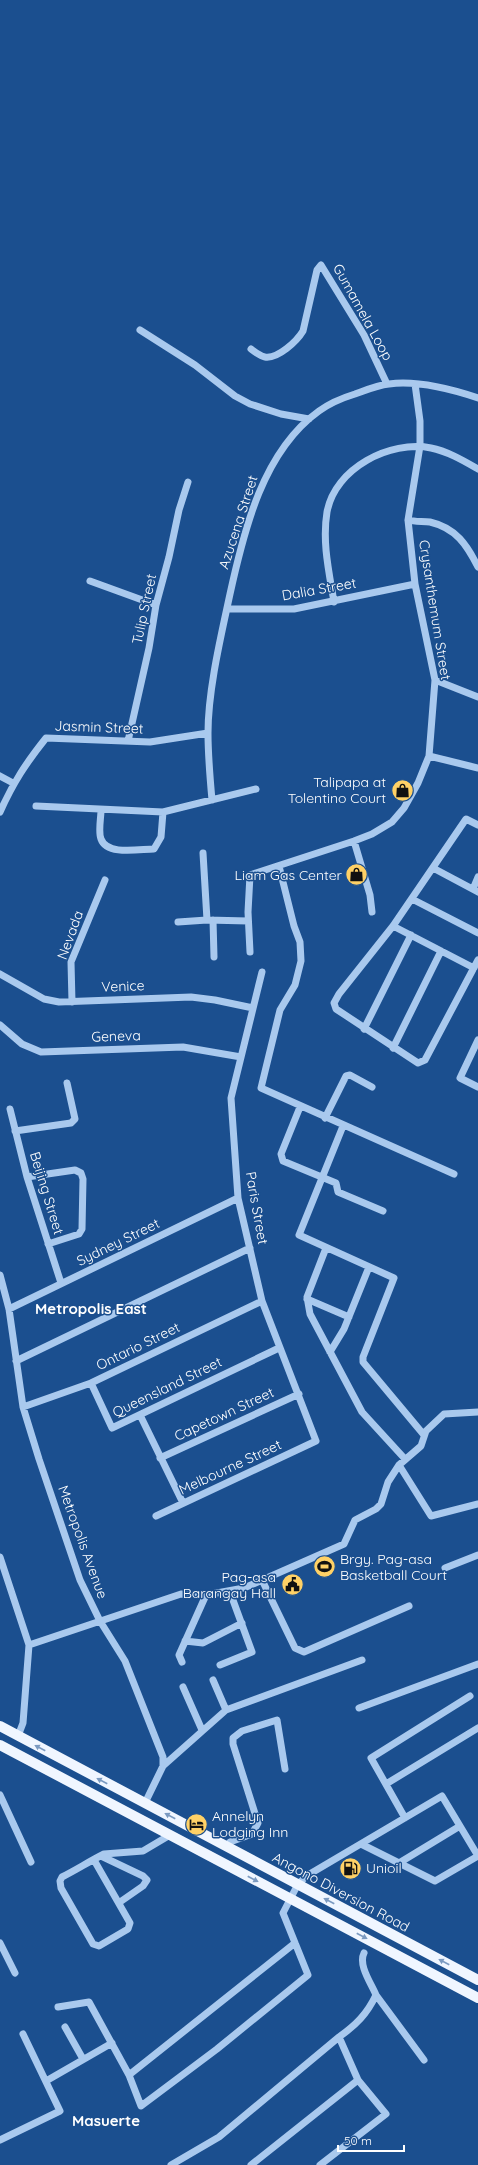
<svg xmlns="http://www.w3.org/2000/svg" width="478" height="2165" font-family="Quicksand,sans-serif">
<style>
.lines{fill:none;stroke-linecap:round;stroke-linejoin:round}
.minor{stroke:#a9c9ee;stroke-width:7}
.major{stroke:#f0f6ff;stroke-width:10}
.oneway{fill:#7b9ac1}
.labels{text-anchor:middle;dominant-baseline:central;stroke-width:3;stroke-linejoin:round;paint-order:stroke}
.street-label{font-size:14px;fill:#fff;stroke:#1b4f8f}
.poi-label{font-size:14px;fill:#fff;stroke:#1b4f8f;text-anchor:end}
.neighbourhood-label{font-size:15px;font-weight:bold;fill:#fff;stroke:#1b4f8f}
</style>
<rect width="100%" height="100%" fill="#1b4f8f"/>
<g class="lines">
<path class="minor" d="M140,330L195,365L235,396L250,404L281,414L309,419
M251,349C255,352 260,356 265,357C278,359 297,341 303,331L317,270L321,265L364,335L387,384
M408,520C415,522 423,521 430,522C456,528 467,545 478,567
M90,581L156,605
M334,602C329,572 322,542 327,512C335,468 390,440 431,448C447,451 464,461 478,469
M227,609H294L415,584
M435,680L478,697
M128,741L149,648L156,605L169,557L179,510L188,482
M429,756L478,768
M0,776L13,783
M212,800C210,778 208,756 208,733C208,690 221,636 230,594C244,530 263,451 319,411C330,403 342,398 355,394C366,390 378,385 389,384C418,380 451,389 478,398
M36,806L163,812L256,789
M101,810C101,818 98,832 101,839C107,856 140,849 154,849L161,837L163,812
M0,812C13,783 26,763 46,738L150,742L208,733
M478,825L466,819L393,926L339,994L334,1003L336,1009L418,1063L425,1060L478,960
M354,841L370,895L372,912
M203,853L207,920
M279,866L294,926L300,942L301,961L295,985L280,1010L261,1088L454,1174
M433,868L478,892
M473,889L478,877
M412,899L478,933
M213,920L214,957
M178,922L207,920L248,921
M393,926L474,968
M250,952L248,912L250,875L354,841L372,834L392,822L404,808L418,783L429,756L435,680L415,584L408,520L420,446V421L415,384
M0,974L44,999L59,1002L191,997L215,1000L253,1008
M72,1002L71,962L105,880
M0,1025L22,1044L41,1052L183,1047L241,1057
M364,1029L411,935
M478,1040L460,1078L478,1087
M393,1048L441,951
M300,1107L281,1154L283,1161L336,1183L338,1192L383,1211
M10,1109L27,1177L61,1283
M325,1118L346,1076L350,1075L372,1087
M343,1126L299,1235L394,1278L363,1357V1362L424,1435
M15,1131L71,1123L75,1119L67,1083
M27,1177L75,1170L81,1173L83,1179L82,1229L79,1234L48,1244
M326,1248L307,1297L310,1314L362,1412L405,1459
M0,1275L9,1309L23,1407L39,1459L80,1580L100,1621L125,1661L163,1757V1766L145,1803
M307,1299L349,1317
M9,1309L238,1198
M330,1352L344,1329L369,1267
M16,1361L250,1248
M91,1383L112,1428L279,1348
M23,1407L91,1383L262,1301
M140,1415L183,1503
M160,1458L299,1394
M399,1465L431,1516L478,1504
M156,1516L316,1441L262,1301L238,1198L231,1098L262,972
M0,1557L29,1645L23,1723L18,1736
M445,1568L478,1555
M262,1580L295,1648L304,1652L409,1606
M185,1641L203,1643L242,1623
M29,1645L181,1594L206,1595L244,1588L344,1544L355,1520L376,1509L381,1504L388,1482L399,1465L421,1446L426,1431L444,1414L478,1412
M182,1662L179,1655L206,1595
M220,1665L252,1652L230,1592
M213,1680L226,1710
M183,1687L202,1730
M359,1708L478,1664
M163,1766L226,1710L362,1660
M386,1784L478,1728
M0,1795L31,1862
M405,1818L371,1758L470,1696
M226,1847L230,1842L252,1834L258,1823L233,1744V1738L242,1731L277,1720L285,1769
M101,1856L143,1876L147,1880L143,1886L120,1902
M94,1860L130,1923L128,1929L99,1946L93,1944L61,1888L60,1881L62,1877C76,1870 90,1861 104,1854L143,1851L170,1835
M399,1863L460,1826
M0,1943L15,1973
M376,1995L424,2060
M58,2007L89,2002L129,2075L141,2106L217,2049L308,1975L283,1913L298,1884L308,1875L442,1796L478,1856L435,1881L361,1844
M65,2027L83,2059
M129,2075L295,1943
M46,2081L112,2043
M0,2140L60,2111L23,2034
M171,2165L219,2137L339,2037C356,2025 367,2014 376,1995C371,1983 358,1965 364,1953
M251,2165L358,2080
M320,2165L386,2114L358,2080L339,2037"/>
<path class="major" d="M0,1726L478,1980
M0,1745L478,1998"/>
</g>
<defs><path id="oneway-solid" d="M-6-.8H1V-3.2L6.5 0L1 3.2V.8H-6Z"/></defs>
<g class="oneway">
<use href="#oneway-solid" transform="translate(40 1748) rotate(-152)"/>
<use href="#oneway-solid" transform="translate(102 1781) rotate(-152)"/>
<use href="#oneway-solid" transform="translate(170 1816) rotate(-152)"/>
<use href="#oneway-solid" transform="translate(253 1879) rotate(28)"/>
<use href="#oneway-solid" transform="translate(329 1901) rotate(-152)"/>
<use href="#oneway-solid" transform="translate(362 1936) rotate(28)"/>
<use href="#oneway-solid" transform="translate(444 1962) rotate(-152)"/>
</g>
<defs>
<symbol id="shop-disc" viewBox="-11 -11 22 22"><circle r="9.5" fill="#ffd166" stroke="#1b4f8f"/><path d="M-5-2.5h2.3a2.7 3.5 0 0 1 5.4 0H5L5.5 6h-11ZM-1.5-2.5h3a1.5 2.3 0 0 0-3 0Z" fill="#111"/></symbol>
<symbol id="stadium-disc" viewBox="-11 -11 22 22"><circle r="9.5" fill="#ffd166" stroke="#1b4f8f"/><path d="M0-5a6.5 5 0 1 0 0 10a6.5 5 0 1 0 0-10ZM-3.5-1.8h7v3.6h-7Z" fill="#111"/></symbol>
<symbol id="civic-disc" viewBox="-11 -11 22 22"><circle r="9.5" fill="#ffd166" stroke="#1b4f8f"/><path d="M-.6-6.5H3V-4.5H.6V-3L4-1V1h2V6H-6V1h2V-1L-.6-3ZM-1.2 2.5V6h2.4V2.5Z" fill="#111"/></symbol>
<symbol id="hotel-disc" viewBox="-11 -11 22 22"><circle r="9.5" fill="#ffd166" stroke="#1b4f8f"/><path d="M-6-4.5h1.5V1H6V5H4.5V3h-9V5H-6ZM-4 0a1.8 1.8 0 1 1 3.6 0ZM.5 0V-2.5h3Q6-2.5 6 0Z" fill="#111"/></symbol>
<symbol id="fuel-disc" viewBox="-11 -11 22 22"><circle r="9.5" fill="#ffd166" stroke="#1b4f8f"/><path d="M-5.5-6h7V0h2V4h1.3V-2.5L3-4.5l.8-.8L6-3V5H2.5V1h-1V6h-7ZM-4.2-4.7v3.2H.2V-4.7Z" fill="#111"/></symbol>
</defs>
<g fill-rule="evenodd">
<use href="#shop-disc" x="390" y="778" width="25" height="25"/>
<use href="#shop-disc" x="344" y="862" width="25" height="25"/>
<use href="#stadium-disc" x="312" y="1554" width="25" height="25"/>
<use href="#civic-disc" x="280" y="1572" width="25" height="25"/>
<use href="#hotel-disc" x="184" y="1812" width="25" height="25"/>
<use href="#fuel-disc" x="338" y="1856" width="25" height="25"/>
</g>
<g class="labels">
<g class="street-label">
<text transform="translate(363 312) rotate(61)">Gumamela Loop</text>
<text transform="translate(238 522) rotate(-72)">Azucena Street</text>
<text transform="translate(319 589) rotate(-10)">Dalia Street</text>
<text transform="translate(144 609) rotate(-78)">Tulip Street</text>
<text transform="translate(435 610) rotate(81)">Crysanthemum Street</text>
<text transform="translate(99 727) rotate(2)">Jasmin Street</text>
<text transform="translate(70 935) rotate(-70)">Nevada</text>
<text transform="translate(123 986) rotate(-2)">Venice</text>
<text transform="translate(116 1036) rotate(-2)">Geneva</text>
<text transform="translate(47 1193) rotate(73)">Beijing Street</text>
<text transform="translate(257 1208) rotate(80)">Paris Street</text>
<text transform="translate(118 1242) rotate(-26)">Sydney Street</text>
<text transform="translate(138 1346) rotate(-26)">Ontario Street</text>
<text transform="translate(167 1387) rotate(-26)">Queensland Street</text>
<text transform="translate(224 1414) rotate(-25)">Capetown Street</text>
<text transform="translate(230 1467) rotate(-25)">Melbourne Street</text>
<text transform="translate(83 1542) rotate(70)">Metropolis Avenue</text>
<text transform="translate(341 1892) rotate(28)">Angono Diversion Road</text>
</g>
<g class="poi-label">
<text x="386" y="782">Talipapa at<tspan x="386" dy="16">Tolentino Court</tspan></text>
<text x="342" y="875">Liam Gas Center</text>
<text x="340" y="1559" text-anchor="start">Brgy. Pag-asa<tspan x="340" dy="16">Basketball Court</tspan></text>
<text x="276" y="1577">Pag-asa<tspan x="276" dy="16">Barangay Hall</tspan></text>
<text x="212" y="1816" text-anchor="start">Annelyn<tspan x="212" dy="16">Lodging Inn</tspan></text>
<text x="366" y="1868" text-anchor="start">Unioil</text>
</g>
<g class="neighbourhood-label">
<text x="91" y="1308">Metropolis East</text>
<text x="106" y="2120">Masuerte</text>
</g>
</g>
<path d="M338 2145v6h66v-6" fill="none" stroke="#ffffff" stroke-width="2"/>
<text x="344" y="2145" font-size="12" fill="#ffffff" stroke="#1b4f8f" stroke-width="3" paint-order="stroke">50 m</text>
</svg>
